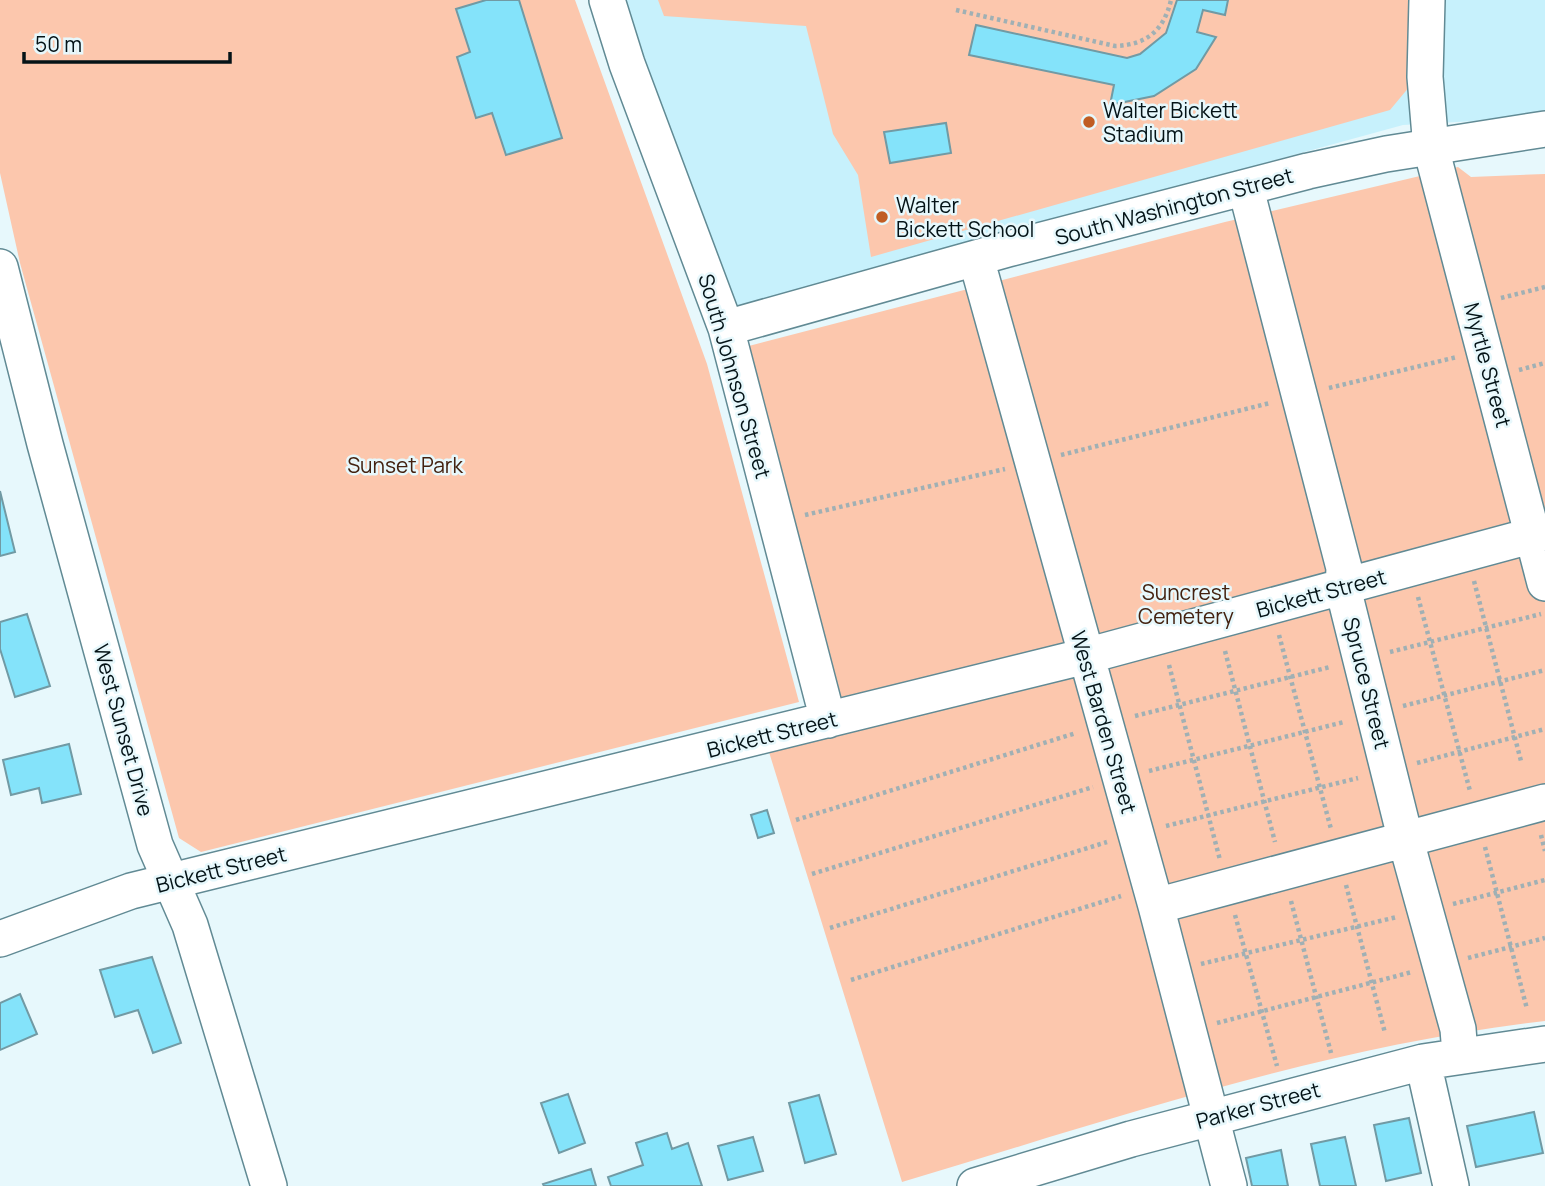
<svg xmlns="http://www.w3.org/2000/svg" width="1545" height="1186" font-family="Manrope,sans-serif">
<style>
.built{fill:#c7f1fc}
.green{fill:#fcc7ad}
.building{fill:#84e3fa;stroke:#719aa4;stroke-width:2}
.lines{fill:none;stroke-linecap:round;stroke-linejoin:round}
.minor-casing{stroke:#618a94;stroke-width:38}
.path{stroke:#a0b0b4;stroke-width:4.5;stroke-dasharray:3.5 3.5;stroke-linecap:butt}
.minor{stroke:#fff;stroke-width:35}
.poi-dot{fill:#c05d23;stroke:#e7f8fc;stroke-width:2.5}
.labels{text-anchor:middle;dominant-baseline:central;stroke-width:5;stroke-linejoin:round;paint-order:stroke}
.poi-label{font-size:21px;fill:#041317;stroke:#e7f8fc;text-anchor:start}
.street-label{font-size:21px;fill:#041317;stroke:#e7f8fc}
.park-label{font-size:21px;fill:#43210f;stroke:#e7f8fc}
</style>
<rect width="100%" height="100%" fill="#e7f8fc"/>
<path class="built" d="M623,0H1545V113L1475,121L1403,125L730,310Z"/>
<path class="green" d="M0,0H575L707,364L799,702L201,852L179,838L20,263L0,173Z
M658,0H1408L1410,86L1390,110L871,257L858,175L833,134L806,26L664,16Z
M1458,167L1471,177L1545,174V1021C1326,1046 1113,1119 902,1182L769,752L849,733L745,347L1225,222Z"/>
<path class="building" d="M486,0H519L562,138L506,155L492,113L476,118L457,57L470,52L456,9Z
M1177,0H1228L1225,15L1203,10L1197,32L1216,37L1196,69L1154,96L1110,105L1114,85L969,55L976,25L1127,58L1140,54L1166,33Z
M946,123L951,153L890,163L884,132Z
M0,491L15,552L0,556Z
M27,614L50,686L15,697L0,649V622Z
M69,744L81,794L42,803L39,788L11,795L3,760Z
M767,810L774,833L758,838L751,815Z
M152,957L181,1043L153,1053L138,1010L115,1017L100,970Z
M20,994L37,1034L0,1050V1003Z
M568,1094L585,1143L559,1153L541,1103Z
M819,1095L836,1154L805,1163L789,1103Z
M1534,1112L1543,1153L1476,1167L1467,1126Z
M1409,1118L1421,1173L1386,1181L1374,1125Z
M667,1133L672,1149L688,1143L702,1186H611L608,1177L643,1165L636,1143Z
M753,1137L763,1171L728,1180L718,1146Z
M1345,1137L1356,1186H1320L1311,1144Z
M1281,1150L1288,1186H1252L1246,1158Z
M591,1169L596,1186H544L543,1184Z"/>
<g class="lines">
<defs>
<path id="minor" d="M607,0L627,64L726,328L828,720
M1427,0L1425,77L1431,148L1545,583
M1246,189L1344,568L1343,588L1406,841L1458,1029L1460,1054
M976,258L1156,906L1229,1186
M0,267L45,444L155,845L190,925L269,1186
M726,328L1008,249L1308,171L1386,154L1545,129
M1156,906L1545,802
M0,939L131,891L1086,656L1545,532
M1423,1062L1451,1186
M975,1186L1131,1139L1423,1062L1545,1044"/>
</defs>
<use href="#minor" class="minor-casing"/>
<path class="path" d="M956,10L1115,46C1147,45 1164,30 1171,0
M1501,298L1545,287
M1519,370L1545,363
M1329,388L1457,357
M1061,455L1270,403
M805,515L1005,469
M1474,581L1521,761
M1418,597L1470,791
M1279,635L1331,829
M1225,651L1275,842
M1390,652L1541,614
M1169,665L1220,860
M1403,706L1545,670
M1135,716L1330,667
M1417,763L1545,729
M1149,771L1344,722
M796,820L1076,733
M1166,826L1358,778
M1541,835L1545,851
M1485,847L1527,1009
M812,874L1093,787
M1346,885L1385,1033
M1291,901L1331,1053
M1453,904L1545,880
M1235,915L1277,1066
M830,928L1107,842
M1468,958L1545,938
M1201,964L1397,917
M851,980L1121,896
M1217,1023L1412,972"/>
<use href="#minor" class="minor"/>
</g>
<g class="poi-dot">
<circle cx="1089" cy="122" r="7"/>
<circle cx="882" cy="217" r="7"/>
</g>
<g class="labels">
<g class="poi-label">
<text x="1103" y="110">Walter Bickett<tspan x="1103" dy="24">Stadium</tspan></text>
<text x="896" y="205">Walter<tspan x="896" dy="24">Bickett School</tspan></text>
</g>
<g class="street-label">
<text transform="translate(1174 206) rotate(-15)">South Washington Street</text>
<text transform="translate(1488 365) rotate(75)">Myrtle Street</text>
<text transform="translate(735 376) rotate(74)">South Johnson Street</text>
<text transform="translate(1321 593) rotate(-15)">Bickett Street</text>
<text transform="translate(1367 683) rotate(76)">Spruce Street</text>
<text transform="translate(1104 722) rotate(74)">West Barden Street</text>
<text transform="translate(124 730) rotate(75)">West Sunset Drive</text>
<text transform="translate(772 734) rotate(-14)">Bickett Street</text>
<text transform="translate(221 869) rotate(-14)">Bickett Street</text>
<text transform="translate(1258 1105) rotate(-15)">Parker Street</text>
</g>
<g class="park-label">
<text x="405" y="465">Sunset Park</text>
<text x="1186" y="592">Suncrest<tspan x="1186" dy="24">Cemetery</tspan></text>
</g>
</g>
<path d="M24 52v10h206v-10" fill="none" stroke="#041317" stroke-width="3.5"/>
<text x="35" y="52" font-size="21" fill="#041317" stroke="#e7f8fc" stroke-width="5" paint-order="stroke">50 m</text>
</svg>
